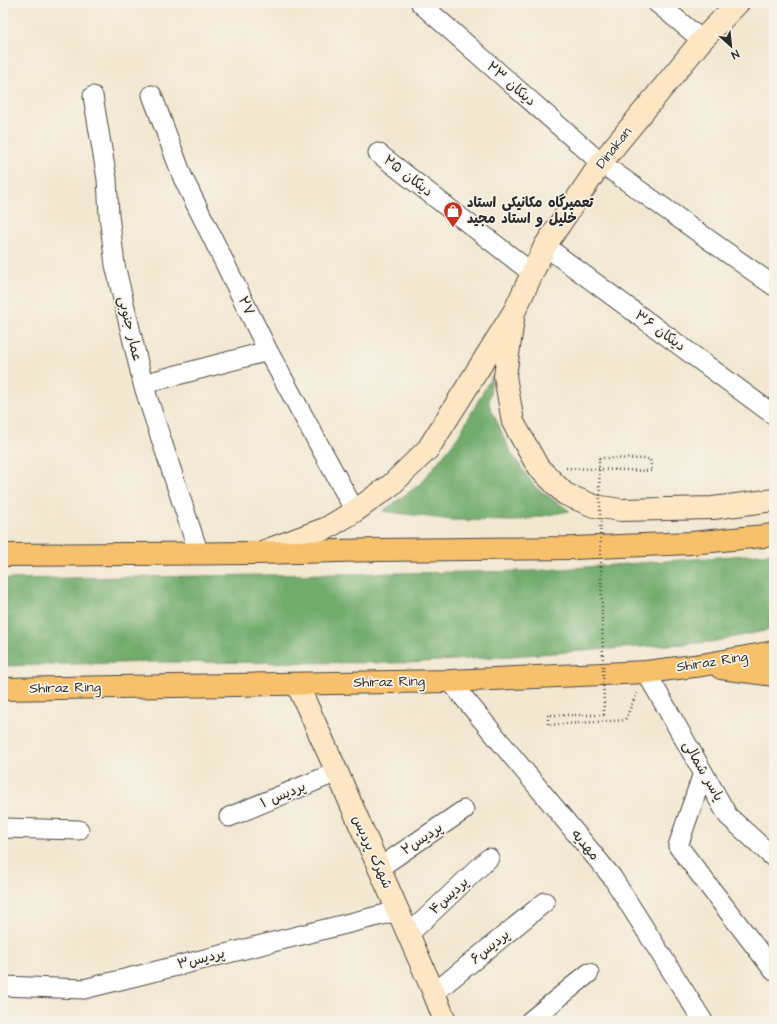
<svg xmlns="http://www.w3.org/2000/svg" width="777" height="1024" font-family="'Architects Daughter','Playpen Sans Arabic',sans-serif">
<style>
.forest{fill:#71ac6c;stroke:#4e6c4c}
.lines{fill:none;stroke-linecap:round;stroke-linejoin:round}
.street-casing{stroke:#494744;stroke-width:21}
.secondary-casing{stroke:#494744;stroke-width:24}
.highway-casing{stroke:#494744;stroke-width:24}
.path{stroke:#494744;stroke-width:2.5;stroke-dasharray:1 3;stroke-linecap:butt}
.street{stroke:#fff;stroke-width:19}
.secondary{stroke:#fce6c4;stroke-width:22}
.highway{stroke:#f7c06c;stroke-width:22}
.path-bridge{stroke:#494744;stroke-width:2.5;stroke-dasharray:1 3;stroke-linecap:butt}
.labels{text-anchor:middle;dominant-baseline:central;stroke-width:3.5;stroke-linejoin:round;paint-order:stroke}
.street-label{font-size:14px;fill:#2b2b2b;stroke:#f7f3e8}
.poi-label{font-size:14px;font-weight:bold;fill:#2b2b2b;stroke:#f7f3e8;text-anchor:start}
</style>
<rect width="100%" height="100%" fill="#f7f3e8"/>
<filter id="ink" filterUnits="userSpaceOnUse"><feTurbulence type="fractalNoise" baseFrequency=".025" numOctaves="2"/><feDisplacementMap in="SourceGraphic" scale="8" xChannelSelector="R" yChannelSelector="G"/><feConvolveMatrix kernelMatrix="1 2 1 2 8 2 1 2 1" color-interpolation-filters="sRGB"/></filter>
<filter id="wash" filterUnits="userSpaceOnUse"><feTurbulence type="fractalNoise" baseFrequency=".012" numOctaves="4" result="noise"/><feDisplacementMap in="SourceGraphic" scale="16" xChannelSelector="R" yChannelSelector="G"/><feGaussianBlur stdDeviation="0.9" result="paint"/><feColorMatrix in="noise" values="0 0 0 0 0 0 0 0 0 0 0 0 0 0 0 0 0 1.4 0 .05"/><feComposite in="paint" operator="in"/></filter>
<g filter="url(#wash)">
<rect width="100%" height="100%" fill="#f2e8d1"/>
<path class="forest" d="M492,376L489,404L510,451L535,487L570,511L516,521L451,520L383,511L420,484L458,437Z
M774,553V629L711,642L410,663L154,662L3,666V579L532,571Z"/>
</g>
<g filter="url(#ink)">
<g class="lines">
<defs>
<path id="street" d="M657,3L702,40
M421,4L601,163L774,286
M152,95L183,178L268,351L355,511
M93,96L107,179L109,215L115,265L143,384L199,554
M378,153L532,273
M545,246L774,415
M143,384L268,351
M646,672L728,816L774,858
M450,681L612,877L703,1021
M703,773L678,846L774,971
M229,817L337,772
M3,828L79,830
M379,868L464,810
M408,935L489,858
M3,986L84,989L398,911
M434,993L545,902
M530,1021L589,973"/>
<path id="secondary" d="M513,319L505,376L513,422L538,467L565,494L594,506L621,510L713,508L774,500
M262,552L327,528L355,511L391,485L428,449L459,400L515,310L545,246L601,163L702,40L738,3
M297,684L337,772L434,993L445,1021"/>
<path id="highway" d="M3,555L257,553L378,550L573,548L691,543L774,535
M721,668L774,675
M3,689L450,681L646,672L702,665L774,652"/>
</defs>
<use href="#street" class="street-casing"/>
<use href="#secondary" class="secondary-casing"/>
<use href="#highway" class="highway-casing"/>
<path class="path" d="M566,468L652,471L650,459L599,458
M604,715H548V725L625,720L637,693"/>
<use href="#street" class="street"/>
<use href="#secondary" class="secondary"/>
<use href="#highway" class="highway"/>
<path class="path-bridge" d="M599,458L604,715"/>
</g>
</g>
<defs>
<symbol id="shop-pin" viewBox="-11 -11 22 30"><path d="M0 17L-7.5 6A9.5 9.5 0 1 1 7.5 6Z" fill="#c8321e" stroke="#f7f3e8"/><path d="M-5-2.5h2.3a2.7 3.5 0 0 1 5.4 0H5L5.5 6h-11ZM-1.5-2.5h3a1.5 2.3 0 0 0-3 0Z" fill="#fff"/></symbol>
</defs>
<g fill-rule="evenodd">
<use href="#shop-pin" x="442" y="200" width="22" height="30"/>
</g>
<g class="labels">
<g class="street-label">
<text transform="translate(511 84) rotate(41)">۲۳ دینکان</text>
<text transform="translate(614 148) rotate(-52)">Dinakan</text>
<text transform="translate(408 176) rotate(38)">۲۵ دینکان</text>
<text transform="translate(246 306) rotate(64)">۲۷</text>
<text transform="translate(130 329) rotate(77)">عمار جنوبی</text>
<text transform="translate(660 331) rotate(36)">۳۶ دینکان</text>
<text transform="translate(712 662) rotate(-9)">Shiraz Ring</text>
<text transform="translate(389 682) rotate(-1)">Shiraz Ring</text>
<text transform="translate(65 688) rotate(-1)">Shiraz Ring</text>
<text transform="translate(703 771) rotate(60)">یاسر شمالی</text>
<text transform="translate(283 795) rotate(-23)">پردیس ۱</text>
<text transform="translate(422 839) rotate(-34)">پردیس۲</text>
<text transform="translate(585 845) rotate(50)">مهدیه</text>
<text transform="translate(372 852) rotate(66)">شهرک پردیس</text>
<text transform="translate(449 896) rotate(-43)">پردیس۴</text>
<text transform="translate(490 947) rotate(-39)">پردیس۶</text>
<text transform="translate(201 959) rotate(-14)">پردیس۳</text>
</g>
<g class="poi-label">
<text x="467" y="203">تعمیرگاه مکانیکی استاد<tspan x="467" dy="16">خلیل و استاد مجید</tspan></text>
</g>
</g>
<rect width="777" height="1024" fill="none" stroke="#f7f3e8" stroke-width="16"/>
<g transform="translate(731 46) rotate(153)" stroke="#f7f3e8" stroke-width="3" paint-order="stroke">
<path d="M0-3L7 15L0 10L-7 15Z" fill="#2b2b2b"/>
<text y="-6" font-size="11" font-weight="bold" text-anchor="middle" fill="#2b2b2b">N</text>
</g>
</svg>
